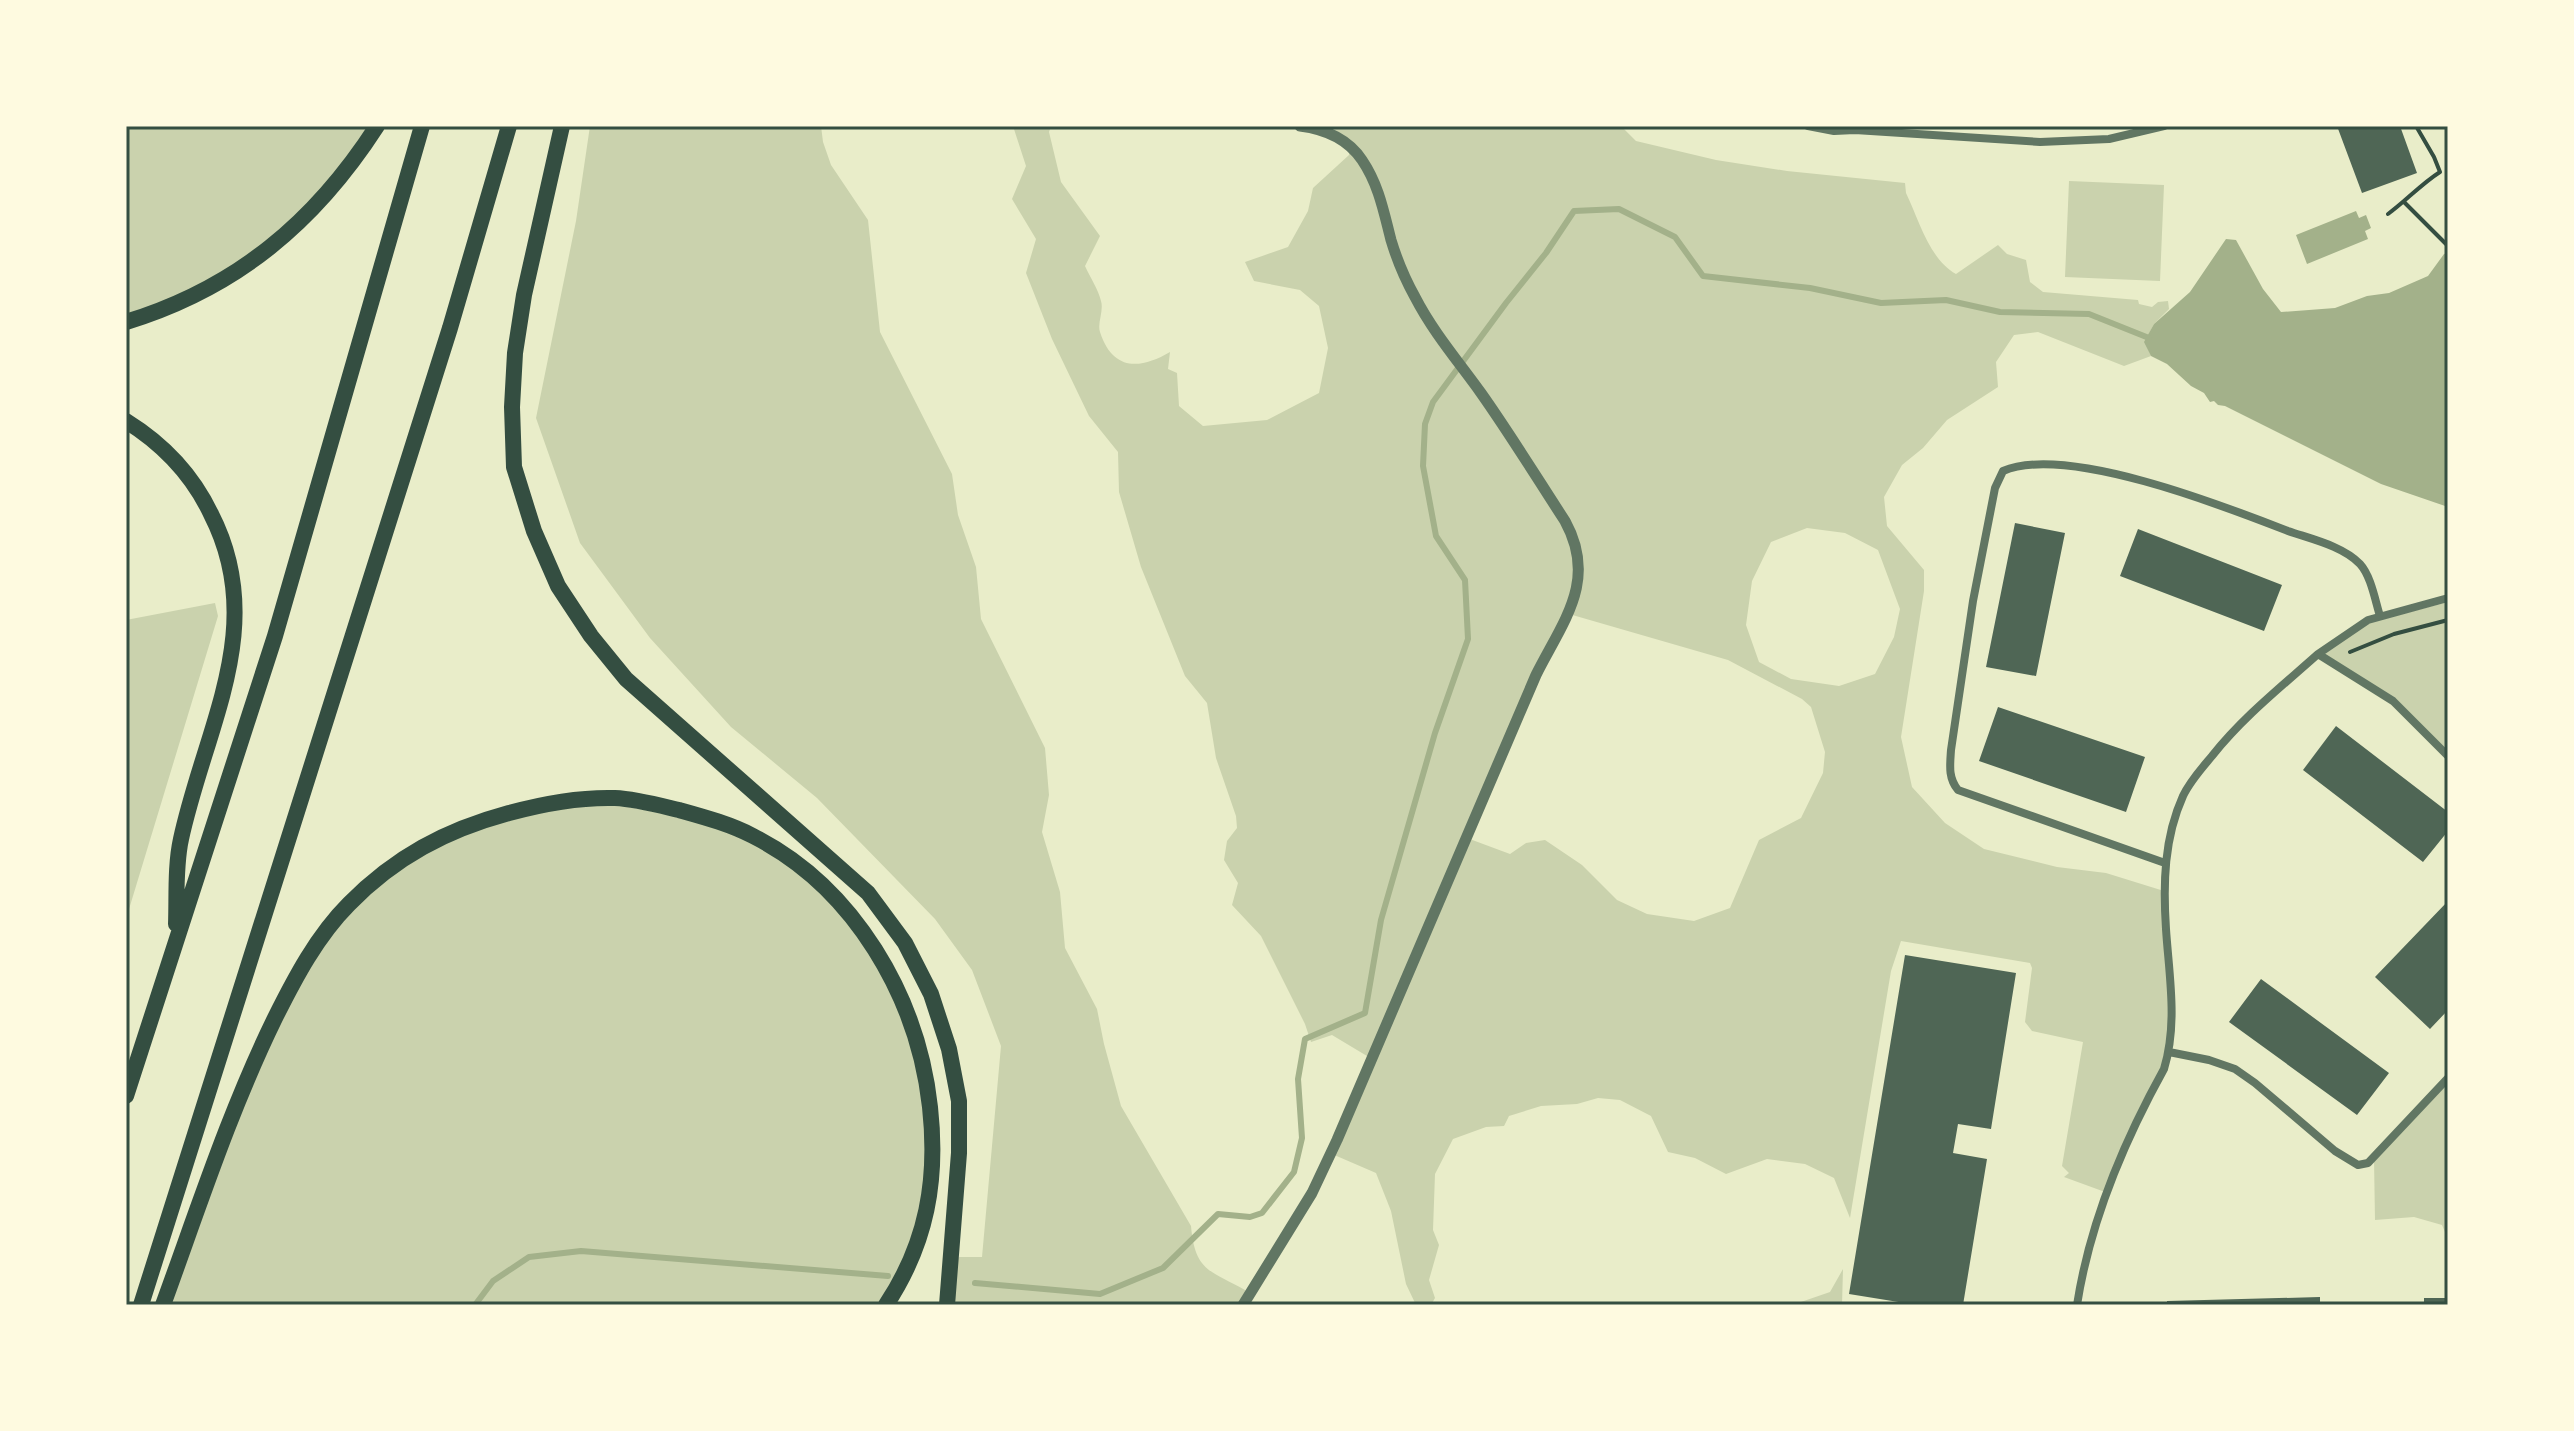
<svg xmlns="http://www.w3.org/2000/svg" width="2574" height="1431" font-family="Rubik,sans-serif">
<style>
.green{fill:#cad2ad;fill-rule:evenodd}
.water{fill:#a3b18a}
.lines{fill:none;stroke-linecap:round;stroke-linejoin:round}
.stream{stroke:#a3b18a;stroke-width:6}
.building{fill:#4f6655}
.path{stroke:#344e41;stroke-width:4}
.minor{stroke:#617663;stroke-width:8}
.tertiary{stroke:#617663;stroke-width:11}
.motorway{stroke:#344e41;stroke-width:16}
.neatline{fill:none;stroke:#344e41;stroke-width:3}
</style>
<rect width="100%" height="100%" fill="#e9edc9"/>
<path class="green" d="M126,126H377L278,244L126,323Z
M590,126H821L823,142L831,165L868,220L880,332L952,474L958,515L976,567L981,619L1045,748L1049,795L1042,832L1060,892L1065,948L1097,1009L1104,1044L1121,1106L1191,1226C1195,1271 1209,1270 1245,1290L1249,1294L1243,1305H951L957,1260L959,1257H982L1001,1046L972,970L935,919L817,798L731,727L650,638L580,543L536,418L576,221Z
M1013,126H1051L1049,132L1061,182L1100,236L1085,266C1090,277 1098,289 1101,301C1104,311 1097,323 1100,332C1113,372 1141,369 1170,352L1168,369L1177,373L1179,406L1203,426L1267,420L1319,393L1328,348L1319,306L1300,290L1254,281L1245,262L1288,247L1308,211L1313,188L1349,155V151L1327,133L1328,126H1621L1636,141L1716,160L1787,171L1905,183L1906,193C1919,220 1929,259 1956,274L1998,245L2007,254L2026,260L2030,282L2043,292L2138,300L2139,304L2152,307L2158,302L2168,301L2169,309L2154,324L2145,342L2151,356L2124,366L2038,332L2014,335L1996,362L1998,387L1947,420L1923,448L1902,465L1884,497L1887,526L1924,570V591L1901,737L1912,787L1945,823L1984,849L2057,867L2106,873L2164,891L2171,1000L2169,1054L2105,1192L2064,1177L2069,1173L2062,1166L2083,1042L2032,1031L2025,1022L2032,968L2030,963L1901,941L1891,971L1850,1218L1834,1178L1805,1164L1767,1159L1726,1174L1695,1158L1668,1152L1651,1116L1620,1100L1598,1098L1577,1104L1541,1106L1509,1116L1504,1126L1486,1127L1453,1139L1435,1174L1433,1230L1439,1245L1429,1280L1435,1298L1431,1305H1416L1406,1284L1391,1211L1376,1173L1332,1154L1370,1061L1367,1056L1332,1035L1311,1042L1305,1024L1261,936L1232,905L1238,883L1224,860L1227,841L1237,828L1236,816L1216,758L1207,703L1185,676L1141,567L1119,492L1118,452L1089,416L1052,339L1026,273L1036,239L1012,199L1026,166ZM1807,528L1845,533L1878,550L1900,609L1894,637L1875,674L1839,686L1791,679L1759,662L1746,625L1752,581L1771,542ZM1569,614L1728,660L1802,699L1811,707L1825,752L1823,773L1801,818L1759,840L1730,908L1694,921L1647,914L1617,900L1582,865L1545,840L1526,843L1510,854L1467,838Z
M2069,181L2164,185L2160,281L2065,277Z
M2448,602V757L2395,704L2322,652L2364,624Z
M215,603L218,616L126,919V620Z
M588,799L727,826L814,880L891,973L929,1109L925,1196L919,1221L895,1285L881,1305H164L255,1060L297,978L371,883L455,828Z
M2448,1080V1239L2442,1225L2414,1217L2375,1220L2374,1159Z
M1843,1269L1842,1305H1769L1798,1303L1830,1292Z"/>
<path class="water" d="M2356,211L2359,218L2366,215L2371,228L2365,231L2368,239L2307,264L2296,235Z
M2226,239L2236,240L2263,289L2281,312L2335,308L2367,296L2389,293L2428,276L2444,254L2448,253V507L2381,484L2225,406L2218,405L2214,401L2210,402L2204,393L2191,386L2167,364L2151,356L2144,342L2154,324L2190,292Z"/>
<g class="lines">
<path class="stream" d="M975,1283L1100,1294L1163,1268L1218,1214L1250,1217L1262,1213L1294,1172L1302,1138L1298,1079L1305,1039L1365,1013L1381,920L1435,733L1468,639L1465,580L1436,536L1423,466L1425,424L1433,402L1506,303L1546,253L1574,211L1619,209L1675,237L1703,276L1810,288L1881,303L1946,300L2000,312L2089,314L2149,338
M475,1305L493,1281L529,1257L581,1251L888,1276"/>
</g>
<path class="building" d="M2337,126H2400L2417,173L2362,193Z
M2015,523L2065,533L2036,676L1986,667Z
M2138,529L2282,585L2264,631L2120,576Z
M1998,707L2145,757L2126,812L1979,761Z
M2336,726L2448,812V831L2423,862L2303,770Z
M2448,901V1010L2430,1029L2375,977Z
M1905,955L2016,973L1991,1129L1958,1124L1953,1153L1987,1159L1963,1305H1917L1849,1294Z
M2261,979L2389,1073L2357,1115L2229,1022Z
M2320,1297V1305H2167V1301Z
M2424,1298H2448V1305H2424Z"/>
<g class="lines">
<path class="path" d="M2404,202L2448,246
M2388,214C2406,201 2421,184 2440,172L2434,157L2416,126
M2350,652L2394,634L2448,620"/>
<path class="minor" d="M1808,126L1834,131L1855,130L2040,142L2109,139L2164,126
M2318,654L2368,620L2448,598
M2165,863L1958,790C1948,778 1950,765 1951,750L1973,601L1995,488L2003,471C2066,444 2224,506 2288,531C2311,539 2343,546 2360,564C2371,576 2375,600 2380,616
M2169,1052L2209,1060L2235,1069L2255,1083L2335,1151L2358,1165L2368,1163L2448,1078
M2077,1305C2090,1221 2123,1143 2164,1069C2178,1023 2169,975 2166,929C2163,884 2164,838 2183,796C2190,781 2202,768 2212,756C2243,717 2281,687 2318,654L2393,701L2448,756"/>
<path class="tertiary" d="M1243,1305L1312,1193L1337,1140L1536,675C1563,621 1598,581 1565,521C1537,478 1510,434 1481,393C1458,361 1433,332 1415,297C1405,279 1397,260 1391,240C1384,213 1379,185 1362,160C1348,139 1324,129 1300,126"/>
<path class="motorway" d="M562,126L524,295L515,353L512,407L514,467L534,531L558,586L591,636L626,679L868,893L905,943L931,994L949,1049L959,1101V1153L947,1305
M126,322C237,288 315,222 377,126
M126,421C163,444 192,474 211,514C269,627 205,727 181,839C175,866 177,897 176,924
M126,1096L275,636L422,126
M141,1305L450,328L509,126
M163,1305C198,1209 230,1110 275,1018C295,978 317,936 349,904C395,857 446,830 509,813C542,804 580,797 615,798C636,799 658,805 679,810C704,817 730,824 753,836C854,887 918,997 930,1107C938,1180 927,1243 886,1305"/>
</g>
<rect width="2574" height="1431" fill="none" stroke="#fefae0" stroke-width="256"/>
<rect x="128" y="128" width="2318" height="1175" class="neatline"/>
</svg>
